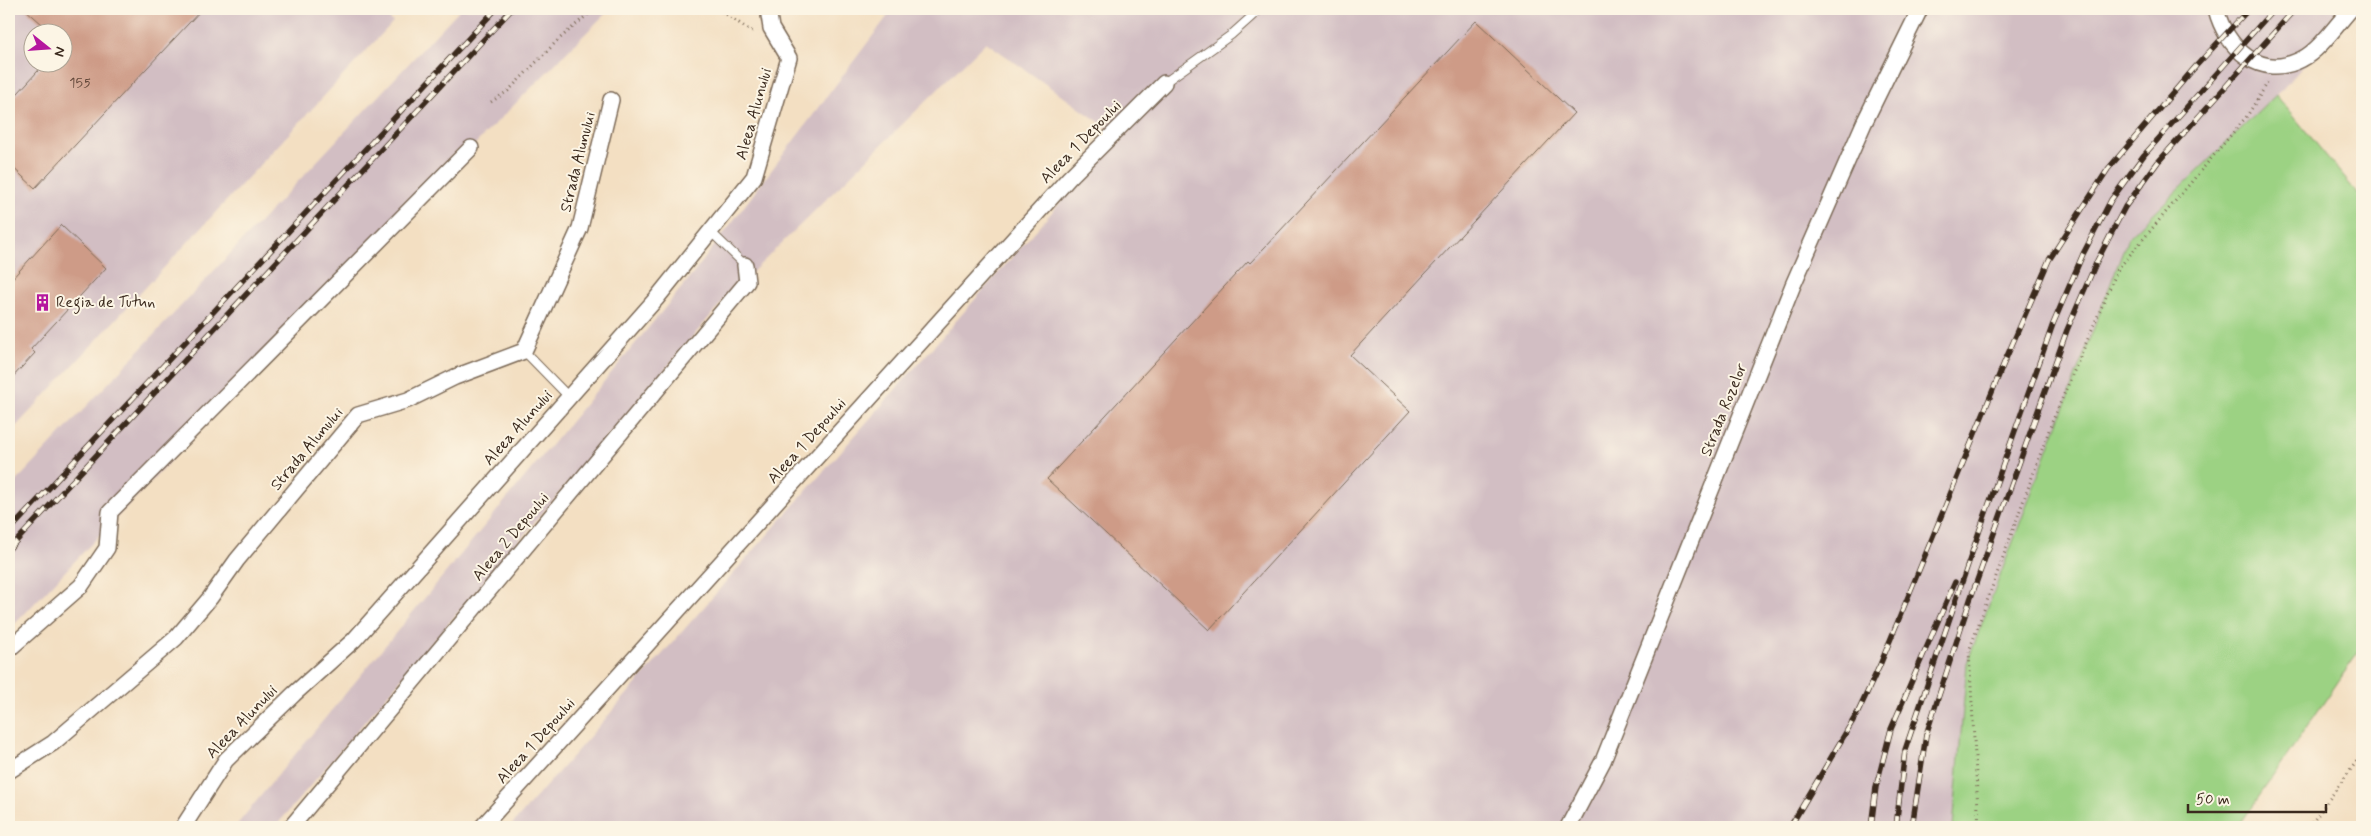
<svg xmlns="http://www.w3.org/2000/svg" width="2371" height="836" font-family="Mynerve,sans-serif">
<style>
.industrial{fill:#d2bec3;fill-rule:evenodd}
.green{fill:#9cd283;stroke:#6c7e50}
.building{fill:#ce9b87}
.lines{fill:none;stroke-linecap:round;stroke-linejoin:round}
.lane-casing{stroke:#7b6957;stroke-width:10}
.street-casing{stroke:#7b6957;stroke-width:18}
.path{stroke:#7b6957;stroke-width:3;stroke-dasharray:1 4;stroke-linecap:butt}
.lane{stroke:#fff;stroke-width:8}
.street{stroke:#fff;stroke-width:15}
.rail-casing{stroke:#3b2a1e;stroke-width:5.5}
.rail{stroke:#fcf5e5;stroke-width:4;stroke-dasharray:11;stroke-linecap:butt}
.labels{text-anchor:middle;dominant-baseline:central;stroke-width:4;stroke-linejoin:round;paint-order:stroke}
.number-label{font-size:14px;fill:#604638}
.street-label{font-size:16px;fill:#3b2a1e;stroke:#fcf5e5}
.poi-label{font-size:16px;fill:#3b2a1e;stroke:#fcf5e5;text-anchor:start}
</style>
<rect width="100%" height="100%" fill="#fcf5e5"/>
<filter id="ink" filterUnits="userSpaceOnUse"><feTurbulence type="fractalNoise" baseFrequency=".02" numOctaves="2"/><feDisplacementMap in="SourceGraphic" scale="10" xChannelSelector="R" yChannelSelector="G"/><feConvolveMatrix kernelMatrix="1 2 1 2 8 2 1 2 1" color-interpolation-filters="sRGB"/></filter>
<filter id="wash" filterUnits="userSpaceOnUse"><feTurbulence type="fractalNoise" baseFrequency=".0096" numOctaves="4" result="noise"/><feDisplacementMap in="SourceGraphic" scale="20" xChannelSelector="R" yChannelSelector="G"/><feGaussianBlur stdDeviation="1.12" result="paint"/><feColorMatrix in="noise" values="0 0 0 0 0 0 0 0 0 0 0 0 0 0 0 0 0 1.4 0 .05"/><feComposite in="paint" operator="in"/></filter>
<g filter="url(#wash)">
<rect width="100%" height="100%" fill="#f3dfc2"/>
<path class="industrial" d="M9,9H379L393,22L9,434ZM32,32H62V62H32Z
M460,9H610L438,181L9,630V489Z
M893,9H2358L2276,95L2128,238L1967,663L1953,827H510L1119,136L986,42L724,300L275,827H235L693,274Z"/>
<path class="green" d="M2276,95L2362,199V647L2238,827H1953L1967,663L2128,238Z"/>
<g id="blocks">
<path class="building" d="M25,9H202L35,188L9,164V103L46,62H62V32H51Z
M1476,21L1574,113L1350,355L1410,411L1209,630L1047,479L1248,261L1250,263Z
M61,225L106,268L31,349L35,353L9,381V282Z"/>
</g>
</g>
<g filter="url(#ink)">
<use href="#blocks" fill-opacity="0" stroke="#7b6957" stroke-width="1"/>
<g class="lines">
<defs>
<path id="lane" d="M1164,83L1231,35L1260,9
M710,231L745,265
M524,351L569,397"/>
<path id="street" d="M2216,9C2226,48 2260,81 2302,59C2319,51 2338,23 2351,9
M9,649L81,586L107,548L110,512L471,148
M9,771L53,743L176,638L210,598L237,560L358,415L408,400L455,377L524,351L580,228L611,100
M183,827L226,760L294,694L354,640L656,299L754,177L789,58L771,28L768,9
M291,827L747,282L745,265
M482,827L1069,178L1164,83
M1568,827L1603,761L1793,285L1864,123L1920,9"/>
</defs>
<use href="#lane" class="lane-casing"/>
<use href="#street" class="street-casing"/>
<path class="path" d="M718,9L751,31L755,30
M491,102L508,91L558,40L594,9
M1979,827L1969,651L2052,422L2118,269L2247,116L2268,82
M2309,827L2362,754"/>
<use href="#lane" class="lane"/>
<use href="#street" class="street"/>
<defs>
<path id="rail" d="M9,531L496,9
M9,549L512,9
M1790,827L1858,712L1880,665L2004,363L2049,260L2108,169L2196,66L2249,9
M1871,827L1876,787L1891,729L1955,582
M1896,827L1905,750L1979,532L2053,324L2083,254L2111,200L2144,155L2274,9
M1912,827L1926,735L1970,600L2067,330L2097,261L2125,207L2158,162L2295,9"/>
</defs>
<use href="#rail" class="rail-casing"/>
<use href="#rail" class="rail"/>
</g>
</g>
<defs>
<symbol id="building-bare" viewBox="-9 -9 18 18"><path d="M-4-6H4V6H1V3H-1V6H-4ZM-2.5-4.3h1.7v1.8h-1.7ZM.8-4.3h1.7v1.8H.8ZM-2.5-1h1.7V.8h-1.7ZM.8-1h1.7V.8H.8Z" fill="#b5179e" stroke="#fcf5e5" stroke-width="2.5" paint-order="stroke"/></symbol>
</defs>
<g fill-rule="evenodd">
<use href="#building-bare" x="30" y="290" width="25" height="25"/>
</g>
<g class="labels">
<g class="number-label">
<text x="80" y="83">155</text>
</g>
<g class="street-label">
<text transform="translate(754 114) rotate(-74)">Aleea Alunului</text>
<text transform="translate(1081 142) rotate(-46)">Aleea 1 Depoului</text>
<text transform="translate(578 162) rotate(-76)">Strada Alunului</text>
<text transform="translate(1724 410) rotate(-68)">Strada Rozelor</text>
<text transform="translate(518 428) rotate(-48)">Aleea Alunului</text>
<text transform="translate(807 441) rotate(-48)">Aleea 1 Depoului</text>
<text transform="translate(307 449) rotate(-50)">Strada Alunului</text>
<text transform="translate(511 537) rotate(-50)">Aleea 2 Depoului</text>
<text transform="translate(242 722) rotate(-46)">Aleea Alunului</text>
<text transform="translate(536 741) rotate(-48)">Aleea 1 Depoului</text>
</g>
<g class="poi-label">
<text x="56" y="302">Regia de Tutun</text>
</g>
</g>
<rect width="2371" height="836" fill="none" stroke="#fcf5e5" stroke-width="30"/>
<g transform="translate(48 48) rotate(107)"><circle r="24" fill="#fcf5e5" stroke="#afa495"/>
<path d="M0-4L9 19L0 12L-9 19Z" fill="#b5179e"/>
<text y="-8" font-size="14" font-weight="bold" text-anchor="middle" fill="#3b2a1e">N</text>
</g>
<path d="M2188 804v8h138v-8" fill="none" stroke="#3b2a1e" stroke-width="2.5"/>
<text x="2196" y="804" font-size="15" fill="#3b2a1e" stroke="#fcf5e5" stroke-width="4" paint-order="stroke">50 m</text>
</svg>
